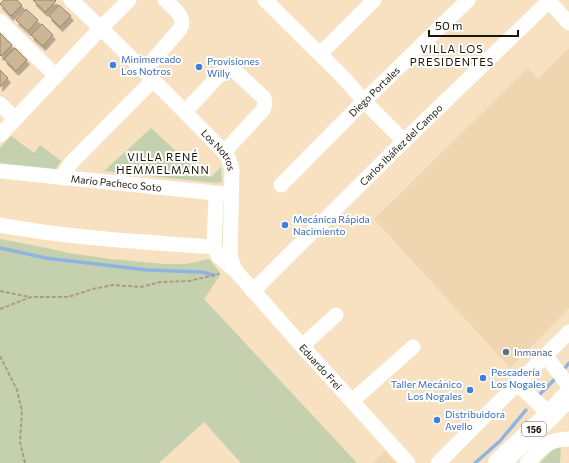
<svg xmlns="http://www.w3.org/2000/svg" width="569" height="463" font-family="Commissioner,sans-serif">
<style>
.built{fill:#f0d6b0}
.green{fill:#c5d1ae}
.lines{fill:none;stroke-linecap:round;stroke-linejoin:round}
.stream{stroke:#8fb4e4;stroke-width:3.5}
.building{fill:#cbb696;stroke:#9a8668;filter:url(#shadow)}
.path{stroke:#ac9b82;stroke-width:2;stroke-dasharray:4 2;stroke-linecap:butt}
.minor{stroke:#fff;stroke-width:15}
.highway{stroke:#fff;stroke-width:22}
.shop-dot{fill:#3f7fe0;stroke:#fff;stroke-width:1.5}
.service-dot{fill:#5c6f8a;stroke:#fff;stroke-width:1.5}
.labels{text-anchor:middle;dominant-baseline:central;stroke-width:4;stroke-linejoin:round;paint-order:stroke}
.shield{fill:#fff;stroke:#5f5a52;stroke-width:1}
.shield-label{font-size:9px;font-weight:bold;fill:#1b1408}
.shop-label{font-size:10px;fill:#366cbe;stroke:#fff;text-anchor:start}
.street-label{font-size:10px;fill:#1b1408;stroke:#fff}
.service-label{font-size:10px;fill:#4e5e75;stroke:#fff;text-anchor:start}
.neighbourhood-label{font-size:11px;letter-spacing:1px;fill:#1b1408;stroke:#fff}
</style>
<defs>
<filter id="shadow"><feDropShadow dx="2.5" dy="4.5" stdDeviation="0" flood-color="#0004"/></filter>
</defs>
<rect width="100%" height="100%" fill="#f7e1c1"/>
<path class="built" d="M569,48V308L510,368L374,219L528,68L538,79Z
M385,451L396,463H373Z"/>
<path class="green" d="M151,128L201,174L211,177L221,167L222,182L216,183L104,171Z
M11,136L34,153L40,145L61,161L55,170L0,164V148Z
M0,239L47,248L69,253L111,259L164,264H186L209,259L221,274L204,299L357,463H241L204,422L159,463H0Z
M557,445L561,446L560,463H540Z"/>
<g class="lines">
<path class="stream" d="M0,248L46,258L147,270L201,272L214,275
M565,368L569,363
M540,394L556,378
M475,463L500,441L526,410"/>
</g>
<path class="building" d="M4,0H17L22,5L11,16L0,4Z
M33,0H55L56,1L45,12Z
M59,5L71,16L60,27L49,16Z
M26,9L38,20L28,31L16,20Z
M42,24L53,35L43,46L31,35Z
M0,33L12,45L1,56L0,55Z
M15,48L27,60L16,71L4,59Z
M0,70L8,78L0,87Z"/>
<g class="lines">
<path class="path" d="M0,291L30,297
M0,309L31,297H68L93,289L113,285L141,287L160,282L189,281L219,274
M0,356L17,390L22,411L20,442L25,463"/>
<g class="minor">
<path id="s1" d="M71,0C124,49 174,101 224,152L229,159L232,170L230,255L232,262L235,270"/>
<path d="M265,0L342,76L364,101L404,141"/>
<path d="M548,0L569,23"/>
<path d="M0,21L56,76"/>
<path d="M320,54L374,0"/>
<path d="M144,71L180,29C187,17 173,8 165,0"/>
<path d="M0,104L15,119"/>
<path d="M185,112L222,72C227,69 232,69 236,72L264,98L265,104L263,110L224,152"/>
<path d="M0,135L101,28L129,0"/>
<path id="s2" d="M0,171L225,194"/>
<path d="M64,178L66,171L71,163L153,80"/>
<path id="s3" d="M281,185L364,101L468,0"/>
<path id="s4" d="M216,194L214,247L219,257L235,270L302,346L408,463"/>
<path d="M0,225C70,238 143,242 214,247"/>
<path id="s5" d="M253,291L404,141L550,0"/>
<path d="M302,346L336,315"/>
<path d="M545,355L569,386"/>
<path d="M517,383L550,415"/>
<path d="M352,401L413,347"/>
<path d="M438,463L569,332"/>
<path d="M527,463C541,449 547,439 569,439"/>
</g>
<path class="highway" d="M499,463L550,415L569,395"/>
</g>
<g class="shop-dot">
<circle cx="113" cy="65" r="4"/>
<circle cx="199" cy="67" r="4"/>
<circle cx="285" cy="225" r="4"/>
<circle cx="483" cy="378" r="4"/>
<circle cx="470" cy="390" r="4"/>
<circle cx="437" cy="420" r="4"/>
</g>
<circle class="service-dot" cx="506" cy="352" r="4"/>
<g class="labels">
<rect class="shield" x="522" y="422" width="24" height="14" rx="3"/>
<g class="shield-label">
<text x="534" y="429">156</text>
</g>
<g class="shop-label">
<text x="121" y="59">Minimercado<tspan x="121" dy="12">Los Notros</tspan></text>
<text x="207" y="61">Provisiones<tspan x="207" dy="12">Willy</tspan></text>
<text x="293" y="219">Mecánica Rápida<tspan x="293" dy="12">Nacimiento</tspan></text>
<text x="491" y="372">Pescadería<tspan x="491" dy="12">Los Nogales</tspan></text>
<text x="462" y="384" text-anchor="end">Taller Mecánico<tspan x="462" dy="12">Los Nogales</tspan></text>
<text x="445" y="414">Distribuidora<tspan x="445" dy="12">Avello</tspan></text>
</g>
<g class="street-label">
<text stroke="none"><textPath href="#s3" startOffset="132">Diego Portales</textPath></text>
<text stroke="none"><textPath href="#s5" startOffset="208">Carlos Ibáñez del Campo</textPath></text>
<text stroke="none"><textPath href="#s1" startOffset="211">Los Notros</textPath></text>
<text stroke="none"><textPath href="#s2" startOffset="117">Mario Pacheco Soto</textPath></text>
<text stroke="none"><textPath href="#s4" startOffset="214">Eduardo Frei</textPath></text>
</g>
<g class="service-label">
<text x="514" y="352">Inmanac</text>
</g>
<g class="neighbourhood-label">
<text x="452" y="48">VILLA LOS<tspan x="452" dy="13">PRESIDENTES</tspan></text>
<text x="163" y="156">VILLA RENÉ<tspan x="163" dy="13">HEMMELMANN</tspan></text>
</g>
</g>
<path d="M429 30v6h89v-6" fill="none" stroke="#1b1408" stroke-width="2"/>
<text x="435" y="30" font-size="12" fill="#1b1408" stroke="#ffffff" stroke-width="3" paint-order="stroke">50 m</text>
</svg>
